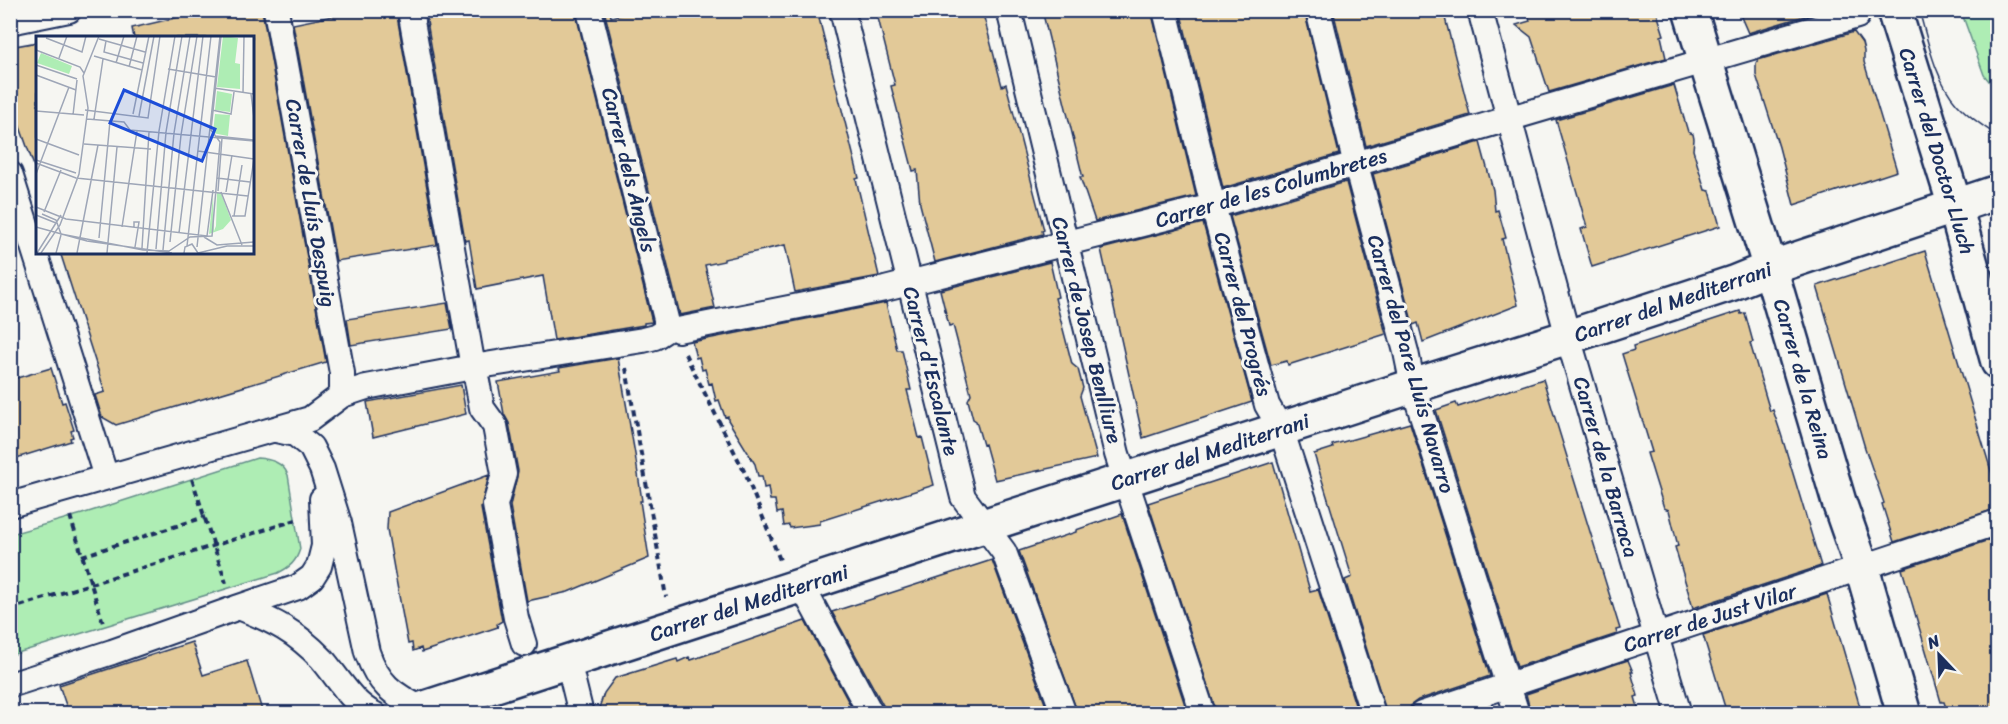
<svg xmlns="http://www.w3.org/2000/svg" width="2008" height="724" font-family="Sriracha,sans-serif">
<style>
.green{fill:#aeedb4;stroke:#648e89;stroke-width:1.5}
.building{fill:#e2c998;stroke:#1b2f5e;stroke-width:1.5}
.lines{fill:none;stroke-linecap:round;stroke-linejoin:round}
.street-casing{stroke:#1b2f5e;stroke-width:28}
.secondary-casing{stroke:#1b2f5e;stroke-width:38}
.path{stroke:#1b2f5e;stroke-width:4;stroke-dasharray:6 4.5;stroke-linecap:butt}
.street{stroke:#f6f6f2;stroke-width:24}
.secondary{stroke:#f6f6f2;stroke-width:33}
.tram{stroke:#1b2f5e;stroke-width:1.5}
.labels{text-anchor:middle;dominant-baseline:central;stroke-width:6;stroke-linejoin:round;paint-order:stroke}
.street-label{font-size:21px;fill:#1b2f5e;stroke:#f6f6f2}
.inset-road{fill:none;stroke:#9ea6b7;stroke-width:1.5}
.view{fill:#1d4ed8;fill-opacity:0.15;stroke:#1d4ed8;stroke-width:3}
.inset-edge{fill:none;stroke:#1b2f5e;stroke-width:3}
</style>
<rect width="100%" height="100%" fill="#f6f6f2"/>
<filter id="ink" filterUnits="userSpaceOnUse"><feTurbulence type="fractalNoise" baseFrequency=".0167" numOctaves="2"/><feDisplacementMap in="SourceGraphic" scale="12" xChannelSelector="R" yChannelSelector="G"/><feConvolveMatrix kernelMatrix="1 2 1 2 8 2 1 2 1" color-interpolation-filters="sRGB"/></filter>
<g filter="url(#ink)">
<path class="green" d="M1961,11H1997V91L1984,75Z
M257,458C270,459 283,462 288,475L300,549C296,562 290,567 278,573L11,655V534L82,514Z"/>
<path class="building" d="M209,10H262L326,362L116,425L102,417L95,395L105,392L60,252H252V38H134L132,28Z
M362,10H396L437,245L336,261L293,24Z
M425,10H575L652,322L644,323V325L554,340L543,276L477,289L469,240L465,241Z
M604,10H610L611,17L639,10H817L859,178L856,179L879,276L795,292L785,245L724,259V261L705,265L715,308L680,315Z
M876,10H982L1002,86L1006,84L1044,230L1042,231L1043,234L935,262L920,204L917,170L913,171L891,86L895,85Z
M1042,10H1151L1196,196L1095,221L1080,177H1083L1082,174Z
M1180,10H1304L1339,154L1223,188Z
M1333,10H1443L1470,115L1366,146Z
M1527,10H1656L1664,35L1661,36L1666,58L1549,92L1531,37L1516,25L1530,21Z
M1738,10H1825L1748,33Z
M1854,32L1862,43L1864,51V62L1897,171L1794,205L1779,147L1756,75V63L1758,60Z
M38,42V165L34,166L10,99V47Z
M1674,85L1688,132L1693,134L1694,139L1693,150L1705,190L1710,191L1720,226L1592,267L1581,229L1587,227L1556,120Z
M1480,142L1493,190L1495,211L1498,210L1506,238L1502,239L1518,305L1423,342L1418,323L1413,325L1373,174Z
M1346,182L1386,334L1288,365L1287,361L1271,365L1230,216Z
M1203,223L1252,402L1143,438L1101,249Z
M1925,251L1998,494V508L1894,542L1882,504L1884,503L1865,448L1817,286Z
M1050,262L1058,297L1055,298L1072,364L1078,369L1083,388L1080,396L1097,458L995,480L985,444L983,445L976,421L973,419L968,400L971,394L953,325L949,326L940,290Z
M447,303L452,329L351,345L347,319Z
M886,303L897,350H902L911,390H907L919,438L922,437L934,485L820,521V524L790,528L789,525L784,526L782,512L777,513L775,500H770L768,487L764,488L762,476H758L755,464L728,420V416L725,417L719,400L716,401L712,383L709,384L705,369L702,370L699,357L696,358L692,342Z
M1740,311L1741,314L1745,313L1753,342L1750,343L1770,411L1773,410L1781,434L1821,566L1693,608L1675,547L1678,546L1669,510L1664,508L1655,479L1647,453L1652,452L1622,354L1634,350L1633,346Z
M618,358L635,454L642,501H640L649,558L568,592L527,601L510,506L518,471L509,423L504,414L498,382L560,371L559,368Z
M51,368L62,403L65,402L74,430L71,431L73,437L70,438L71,441L10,460V380Z
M1543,379L1620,629L1616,630L1617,634L1517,667L1436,410L1456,403L1458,407Z
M461,385L466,414L373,437L367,402Z
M1410,423L1490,676L1418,700L1411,705L1408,714H1387L1345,580L1352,577L1314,454L1333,448L1332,445Z
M1273,462L1310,591L1318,589L1358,714H1217L1148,503Z
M489,475L481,508L502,621L497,624L498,627L422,652L421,648L413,651L412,643L408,644L395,574L387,529L388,512Z
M1122,514L1188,714H1078L1019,551L1076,532V530Z
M1998,537V714H1948L1944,702H1941L1902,569Z
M992,560L1049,714H885L884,707L832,612Z
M1827,594L1862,714H1727L1703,635Z
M805,621L855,714H597L604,693L615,678L677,659L678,662L689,657L691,660Z
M192,642L203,675L247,661L263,714H69L59,685Z
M1628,660L1633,672H1631L1638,696L1635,697L1640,714H1531L1526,694Z"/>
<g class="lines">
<defs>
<path id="street" d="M276,10L342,373V395
M410,10L473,367
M842,10L963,497L1004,552L1064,714
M1009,10L1117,454L1203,714
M1165,10L1213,206L1267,405L1281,429L1373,714
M1318,10L1356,165L1406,352L1413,386L1517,714
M1480,10L1568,337L1679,714
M10,22L69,10
M10,174L106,477
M678,330L885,289L1213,206L1857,16
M477,381L482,408L495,426L504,474L495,505L516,618L524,644
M276,430L295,434L311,447L322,469L339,523L367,652C378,684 392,694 422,709
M10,505L310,419L342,395L366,387L473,367L643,340L655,337L666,330V319L589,10
M802,586L871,714
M239,607L298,587L312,577L319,566L324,546L322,499
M568,661L581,714
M10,685L112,652L239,607C274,621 295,631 322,659C337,676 353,705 374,714
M1422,714L1998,522"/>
<path id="secondary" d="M1690,10L1770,268L1839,502L1862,568L1904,714
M1894,10L1955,206L1998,362
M422,709L1413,386L1568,337L1733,283L1770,268L1998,192"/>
</defs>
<use href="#street" class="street-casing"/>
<use href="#secondary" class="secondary-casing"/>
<path class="path" d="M685,354L745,473L780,560
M626,368L666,597
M192,479L226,583
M70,516L104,626
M82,556L205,517
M10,609L296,520"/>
<use href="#street" class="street"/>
<use href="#secondary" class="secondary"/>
<path class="tram" d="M1919,10C1928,42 1935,79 1957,104C1969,117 1984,127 1998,136"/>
</g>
</g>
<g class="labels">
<g class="street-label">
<text transform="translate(1937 151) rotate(73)">Carrer del Doctor Lluch</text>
<text transform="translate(629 170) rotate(76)">Carrer dels Àngels</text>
<text transform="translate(1271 188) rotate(-16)">Carrer de les Columbretes</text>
<text transform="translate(311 203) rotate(80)">Carrer de Lluís Despuig</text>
<text transform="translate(1673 302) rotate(-19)">Carrer del Mediterrani</text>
<text transform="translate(1243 314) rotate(75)">Carrer del Progrés</text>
<text transform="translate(1087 330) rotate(76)">Carrer de Josep Benlliure</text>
<text transform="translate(1411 364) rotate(74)">Carrer del Pare Lluís Navarro</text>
<text transform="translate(931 371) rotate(76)">Carrer d'Escalante</text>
<text transform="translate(1803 379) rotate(74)">Carrer de la Reina</text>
<text transform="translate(1210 452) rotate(-18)">Carrer del Mediterrani</text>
<text transform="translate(1606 467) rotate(74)">Carrer de la Barraca</text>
<text transform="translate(749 603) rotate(-18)">Carrer del Mediterrani</text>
<text transform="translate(1710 618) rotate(-18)">Carrer de Just Vilar</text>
</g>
</g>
<g transform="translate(36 36)">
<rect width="218" height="218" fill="#f6f6f2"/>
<path d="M187,0L202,2L199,27L204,28V53L181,51ZM5,17L36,30L33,38L1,27ZM181,55L196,58L194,76L179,74ZM179,78L194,79L192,100L177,97ZM181,157H185L195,184L187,193L173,198L177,160L178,195L180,190Z" fill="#aeedb4"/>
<path class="inset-road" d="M10,2L46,16L50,0M63,3L109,16M70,5L68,16L107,27M0,14L44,31L48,37M58,20L106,34M23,22L31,0M80,27L88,0M0,29L41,43M93,31L101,0M132,33L180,41M0,39L40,54M178,52L218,58M207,57L208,0M215,58L218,82M49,74L112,82L124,0M176,74L195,78L198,56M0,75L48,79M97,78L113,0M37,79L41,44M103,80L118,0M51,83L88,86L94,94M58,83L67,23M94,94L218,105M179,100L218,104M0,103L43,119M48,108L115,113M162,115L218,123M0,124L40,137M0,127L40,142L212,160M0,138L33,51M181,142L214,146M182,155L186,102M185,156L206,209M190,156L196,119M0,171L30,183L171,200L177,154M8,176L25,134M6,178L20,184L25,198L107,214L133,215L154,201L176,200L184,106L175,94L185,0M0,179L20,187M196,180H209L218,123M198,180L206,129M0,191L51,205L136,217M86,191L101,95M98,192V186H103L99,211M143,197L167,0M168,201L181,209L218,206M63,202L74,85M134,206L145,99L161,0M151,210L175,0M161,211L184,0M106,212L113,96M120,213L130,96L146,0M127,214L138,97L154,0M1,217L25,179M5,217L24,189L43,138L52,72L47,40L63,0M20,217L25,199M41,217L62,109M71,217L81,111M111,217L123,95L139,0M148,217L149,211L156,208L162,217M162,217L191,210H218"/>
<path class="view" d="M88,54L179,93L166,125L74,87Z"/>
<rect width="218" height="218" class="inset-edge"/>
</g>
<rect width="2008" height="724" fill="none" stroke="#f6f6f2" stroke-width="36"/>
<rect x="18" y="18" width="1972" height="688" fill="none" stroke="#1b2f5e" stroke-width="2" filter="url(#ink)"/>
<g transform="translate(1939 655) rotate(337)" stroke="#f6f6f2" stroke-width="4.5" paint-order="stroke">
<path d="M0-4.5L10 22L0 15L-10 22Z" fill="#1b2f5e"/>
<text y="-9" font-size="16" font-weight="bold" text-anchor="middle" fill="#1b2f5e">N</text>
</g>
</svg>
